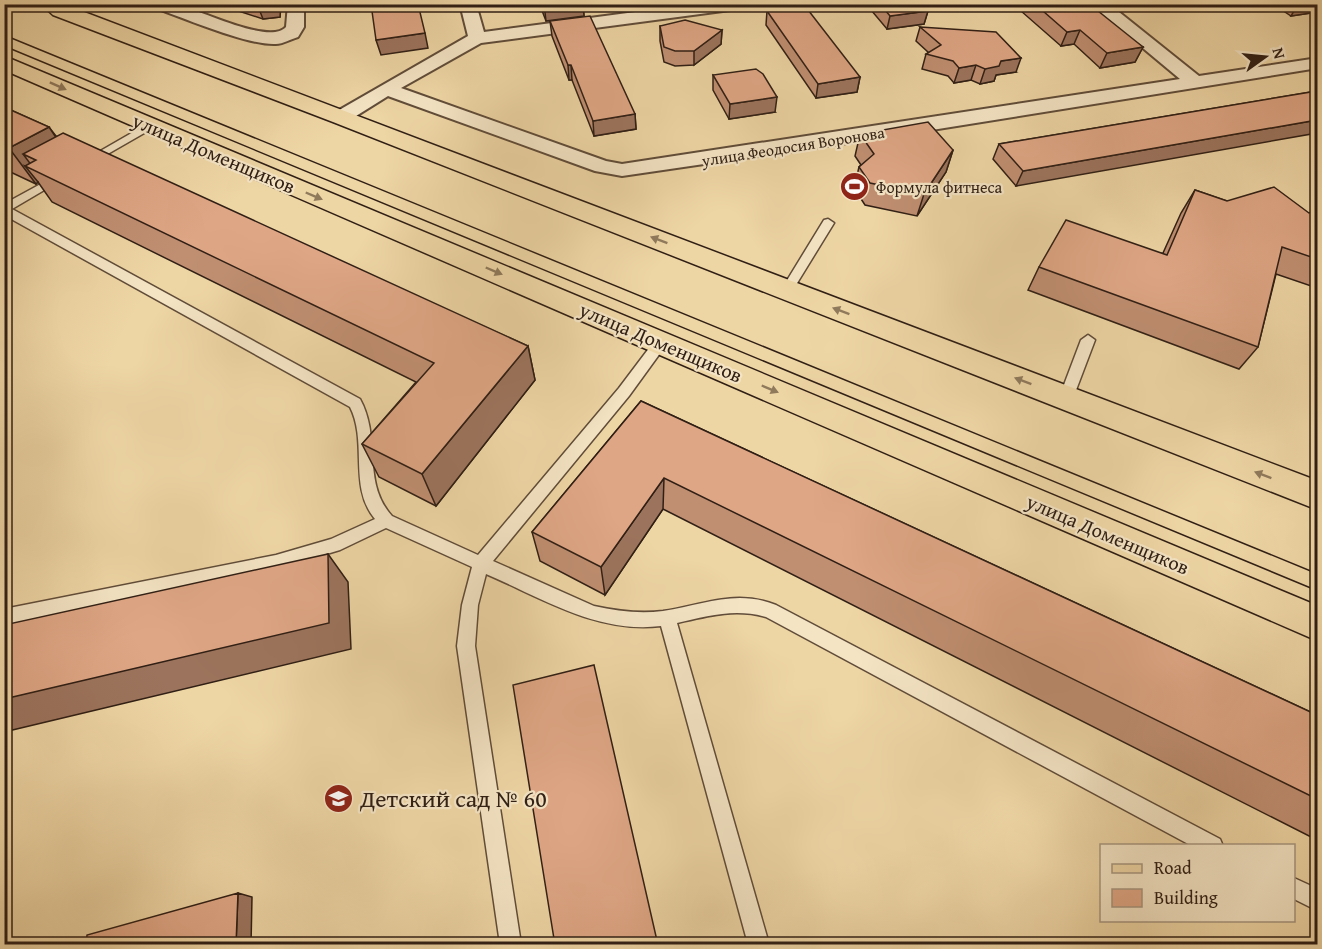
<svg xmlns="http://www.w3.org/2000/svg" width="1322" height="949" font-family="'Gentium Book Plus',serif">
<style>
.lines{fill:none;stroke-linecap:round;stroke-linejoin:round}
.service-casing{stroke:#604c39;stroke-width:3}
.minor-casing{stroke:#604c39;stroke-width:4}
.primary-casing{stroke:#301f15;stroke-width:3}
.service{fill:#f4e4c4;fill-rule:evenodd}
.minor{fill:#f4e4c4;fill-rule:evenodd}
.primary{fill:#eed5a4;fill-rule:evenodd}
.tram{stroke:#301f15;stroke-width:1.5}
.wall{fill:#c08f72;stroke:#301f15;stroke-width:1.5}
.shaded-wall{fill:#9c745d;stroke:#301f15;stroke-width:1.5}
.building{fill:#dfa685;stroke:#301f15;stroke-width:1.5}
.oneway{fill:#8f7a5c}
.labels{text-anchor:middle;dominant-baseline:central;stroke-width:4.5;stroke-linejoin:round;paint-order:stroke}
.far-street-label{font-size:16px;fill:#301f15;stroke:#f4e4c4}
.far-poi-label{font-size:16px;fill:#301f15;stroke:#f4e4c4;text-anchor:start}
.street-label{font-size:20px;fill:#301f15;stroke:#f4e4c4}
.near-poi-label{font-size:24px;fill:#301f15;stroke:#f4e4c4;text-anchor:start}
</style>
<rect width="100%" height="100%" fill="#eed5a4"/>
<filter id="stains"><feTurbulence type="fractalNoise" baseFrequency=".00333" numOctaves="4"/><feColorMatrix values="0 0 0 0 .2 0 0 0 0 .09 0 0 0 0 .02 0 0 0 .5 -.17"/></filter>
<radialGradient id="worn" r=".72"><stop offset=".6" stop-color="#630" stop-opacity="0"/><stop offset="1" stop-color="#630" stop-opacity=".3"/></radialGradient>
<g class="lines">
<defs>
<path id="service" d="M149,123L154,126L153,128L92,163L88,164L83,161Z
M59,174L63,175V179L12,209L360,399C382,439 361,482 392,516L478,555L619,388L656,339H666L668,342L666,345L629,396L493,561L594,606C617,611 639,614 663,611C703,605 736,589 776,605L1220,839L1223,846H1192L766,617C735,608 707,616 677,623L769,944H748L661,626C598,634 542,598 486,574L478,605L475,646L521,944H500L457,646L462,605L472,567L386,528L340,550L276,569L4,625V609L276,555L331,539L375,519C348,487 368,442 350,407L4,215V204Z
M828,219L834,223L791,293H783L781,290L783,287L824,220Z
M1088,335L1095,340L1073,398L1071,402H1061L1059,398L1081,340Z
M1294,878L1318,889V911L1294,899Z"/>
<path id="minor" d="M151,4C160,4 171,3 179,5C202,11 270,45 286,27L288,4H304V27L298,37C291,39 283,44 276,44C249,46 181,17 153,7Z
M460,4H476L484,32L696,4H746L738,9L481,43L401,88L606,161L622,164L1180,79L1090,4H1109L1199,76L1318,58V68L888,137L622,176L595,171L388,96L348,121H334L331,117L334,113L468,36Z"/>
<path id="primary" d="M41,4H63L1318,481V510L333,122L53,15Z
M4,56L1318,606V641L4,70Z"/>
</defs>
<use href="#service" class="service-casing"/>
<use href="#minor" class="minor-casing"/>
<use href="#primary" class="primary-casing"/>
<use href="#service" class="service"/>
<use href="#minor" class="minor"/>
<use href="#primary" class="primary"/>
<path class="tram" d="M4,35L1318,574
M4,46L1318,591"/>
</g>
<path class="wall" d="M217,4H281L280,17L263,19Z
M517,4H583L584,16L546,21L541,8L519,10Z
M866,4H922L928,11L924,24L887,29Z
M1013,4H1080L1143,47L1135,62L1100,68L1074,44L1061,46Z
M1273,4H1317V12L1291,16Z
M767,11L860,77L857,92L816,98L766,25Z
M550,21L635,114L636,129L594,136L572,80H569L552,36Z
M660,26L722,30L721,44L694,65L675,66L664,62L660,41Z
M920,27L1016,72L996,75L994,81L980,84L971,80L954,83L948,76L922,69L926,54L929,53L916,41Z
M713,75L775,112L729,119L713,90Z
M1317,91L1016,186L993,159L999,144Z
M4,107L49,127L56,136L528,346L535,380L436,506L379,477L362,444L416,382L52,202L38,182L36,184L4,169Z
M860,134L953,150L946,172L917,216L865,205L854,188L859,167L861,165L855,156Z
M1195,190L1227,201L1309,213L1317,211V288L1276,274L1258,347L1239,369L1028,290L1039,267L1163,253L1181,213Z
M641,401L1317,715V840L663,509L605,595L540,561L532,532Z"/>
<path class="shaded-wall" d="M257,4H281L280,17L263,19Z
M519,4H540L541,8L519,10Z
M544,4H583L584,16L546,21Z
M1298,4H1317V12L1291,16Z
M928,11L924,24L887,29L890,16Z
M722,30L721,44L694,65V51Z
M1080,30L1074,44L1061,46L1067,32Z
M425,33L428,48L381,55L376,40Z
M1143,47L1135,62L1100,68L1107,53Z
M1021,58L1016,72L996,75L994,81L980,84L985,69L1001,61Z
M568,65H571L572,80H569Z
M976,65L971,80L954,83L959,68Z
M860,77L857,92L816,98L818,84Z
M777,97L775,112L729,119L730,104Z
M635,114L636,129L594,136L593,121Z
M1317,120V133L1016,186L1023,171Z
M49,127L73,163L36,160L23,154L35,170L25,166L38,182L36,184L9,148Z
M953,150L946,172L917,216L924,194Z
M528,346L535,380L436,506L422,474Z
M664,478L663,509L605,595L601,567Z
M328,554L348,582L351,649L4,732V699Z
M238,893L252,897L251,945H236Z"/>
<path class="building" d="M371,4H418L425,33L376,40Z
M880,4H922L928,11L890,16Z
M1035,4H1080L1084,8L1093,7L1143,47L1107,53L1080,30L1067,32Z
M805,6L860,77L818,84L767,11Z
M590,16L635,114L593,121L571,65H568L550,21Z
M685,20L722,30L694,51H675L664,47L660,26Z
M920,27L996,32L1021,58L1001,61L999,66L985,69L976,65L959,68L953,61L926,54L941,45Z
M756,69L763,74L777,97L730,104L713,75Z
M1317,91V120L1023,171L999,144Z
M4,107L49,127L9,148L4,146Z
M928,122L953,150L924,194L870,183L859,167L874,154L860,134Z
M63,133L528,346L422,474L362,444L434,363L25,166L36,160L23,154Z
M1274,187L1309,213L1317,211V259L1282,247L1258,347L1039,267L1066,220L1167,255L1195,190L1227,201Z
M641,401L1317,715V799L664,478L601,567L532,532Z
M328,554L329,623L4,699V625Z
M594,665L658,945H555L513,685Z
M238,893L236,945H86L87,935Z"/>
<defs><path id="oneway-solid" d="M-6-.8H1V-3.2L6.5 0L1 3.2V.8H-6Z" transform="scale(1.5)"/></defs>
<g class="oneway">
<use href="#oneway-solid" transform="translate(58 86) rotate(24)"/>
<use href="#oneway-solid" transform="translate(314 196) rotate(23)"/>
<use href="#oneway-solid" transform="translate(659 240) rotate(-159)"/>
<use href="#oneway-solid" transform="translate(494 271) rotate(23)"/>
<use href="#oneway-solid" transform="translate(841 311) rotate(-159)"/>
<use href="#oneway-solid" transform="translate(1023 381) rotate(-159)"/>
<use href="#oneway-solid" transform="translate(770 389) rotate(23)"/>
<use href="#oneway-solid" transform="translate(1263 475) rotate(-159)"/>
</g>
<defs>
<symbol id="stadium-disc" viewBox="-11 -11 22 22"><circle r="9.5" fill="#8f2418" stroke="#f4e4c4"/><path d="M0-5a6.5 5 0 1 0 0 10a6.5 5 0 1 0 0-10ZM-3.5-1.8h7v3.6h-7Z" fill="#fff"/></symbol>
<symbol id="school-disc" viewBox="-11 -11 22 22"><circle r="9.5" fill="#8f2418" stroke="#f4e4c4"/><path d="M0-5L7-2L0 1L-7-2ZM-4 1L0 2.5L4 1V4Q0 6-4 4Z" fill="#fff"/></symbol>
</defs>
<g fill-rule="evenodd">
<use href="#stadium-disc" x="838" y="170" width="33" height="33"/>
<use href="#school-disc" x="322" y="782" width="33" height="33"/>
</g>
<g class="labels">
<g class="far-street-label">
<text transform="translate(793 146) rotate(-9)">улица Феодосия Воронова</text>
</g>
<g class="far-poi-label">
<text x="876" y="187">Формула фитнеса</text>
</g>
<g class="street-label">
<text transform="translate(214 153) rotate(23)">улица Доменщиков</text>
<text transform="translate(661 342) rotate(23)">улица Доменщиков</text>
<text transform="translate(1108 534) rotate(23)">улица Доменщиков</text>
</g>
<g class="near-poi-label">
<text x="360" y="798">Детский сад № 60</text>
</g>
</g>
<rect width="1322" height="949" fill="none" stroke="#eed5a4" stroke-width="24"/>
<rect x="6" y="6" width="1310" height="937" fill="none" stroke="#301f15" stroke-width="3"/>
<rect x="12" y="12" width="1298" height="925" fill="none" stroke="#301f15" stroke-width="1.5"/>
<rect x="1100" y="844" width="195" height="78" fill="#f4e4c4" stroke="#a6957e" stroke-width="1.5"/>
<rect x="1112" y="864" width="30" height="9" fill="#eed5a4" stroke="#a6957e" stroke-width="1.5"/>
<text x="1154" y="874" font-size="18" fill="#301f15">Road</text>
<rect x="1112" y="889" width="30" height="18" fill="#dfa685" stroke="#a6957e" stroke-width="1.5"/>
<text x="1154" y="904" font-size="18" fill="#301f15">Building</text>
<g transform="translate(1265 57) rotate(75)" stroke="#f4e4c4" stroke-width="4.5" paint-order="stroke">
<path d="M0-4.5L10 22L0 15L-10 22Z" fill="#301f15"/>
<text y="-9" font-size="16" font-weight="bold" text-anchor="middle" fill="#301f15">N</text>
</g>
<rect width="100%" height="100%" filter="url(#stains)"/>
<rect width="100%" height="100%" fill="url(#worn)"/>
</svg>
